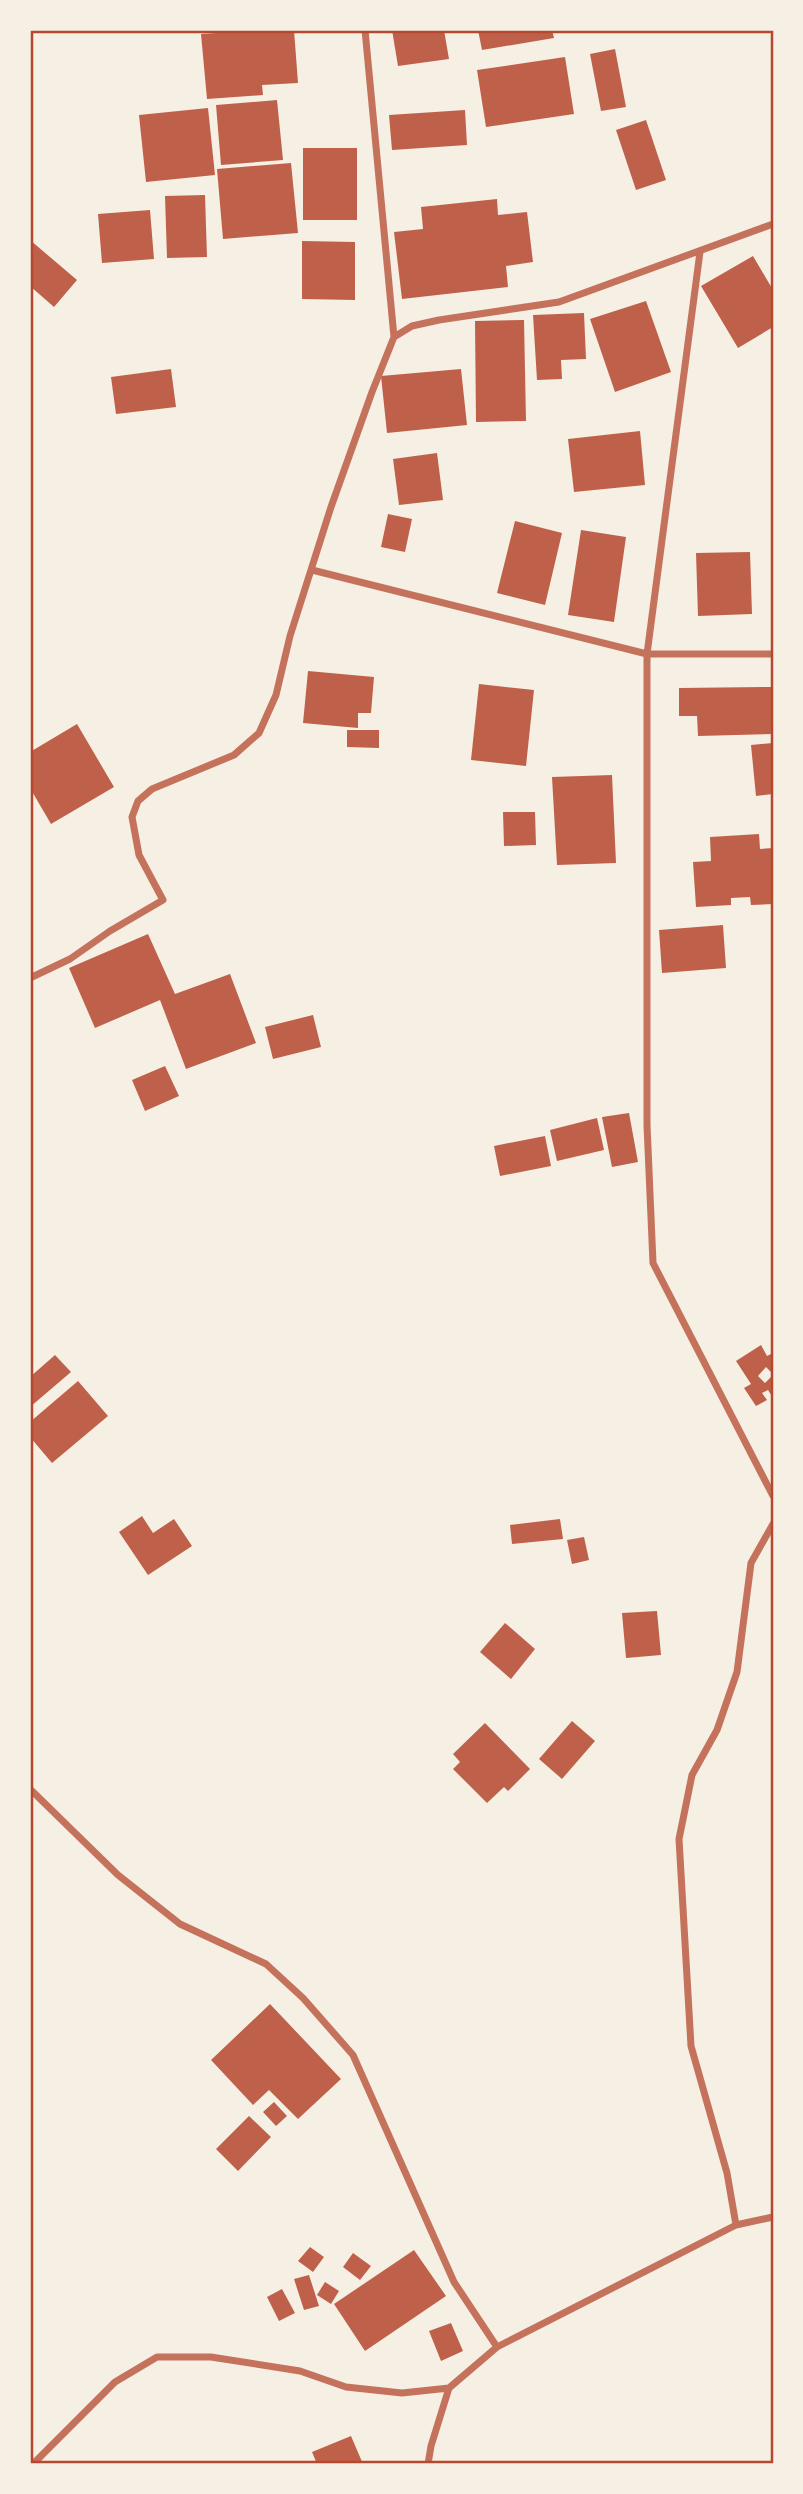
<svg xmlns="http://www.w3.org/2000/svg" width="803" height="2494" font-family="Jost,sans-serif">
<style>
.building{fill:#bf614a}
.lines{fill:none;stroke-linecap:round;stroke-linejoin:round}
.minor{stroke:#c5725c;stroke-width:7}
.neatline{fill:none;stroke:#b5482f;stroke-width:2.5}
</style>
<rect width="100%" height="100%" fill="#f6efe4"/>
<path class="building" d="M263,30H294L298,83L262,85L263,95L207,99L201,34Z
M392,30H444L449,59L398,66Z
M478,30H552L554,38L482,50Z
M615,49L626,107L601,111L590,54Z
M565,57L574,114L486,127L477,70Z
M277,100L283,160L221,165L216,105Z
M208,108L215,175L146,182L139,115Z
M465,110L467,145L392,150L389,115Z
M646,120L666,180L636,190L616,130Z
M303,148H357V220H303Z
M291,163L298,233L223,239L217,169Z
M205,195L207,257L167,258L165,196Z
M497,199L498,215L527,212L533,262L506,266L508,287L402,299L394,232L423,229L421,207Z
M150,210L154,259L102,263L98,214Z
M30,240L77,280L54,307L30,286Z
M302,241L355,242V300L302,299Z
M753,256L773,290V327L738,348L701,286Z
M646,301L671,372L615,392L590,319Z
M584,313L586,359L561,360L562,379L537,380L533,315Z
M524,320L526,421L476,422L475,321Z
M171,369L176,407L116,414L111,377Z
M461,369L467,425L387,433L381,376Z
M640,431L645,485L574,492L568,439Z
M437,453L443,500L399,505L393,459Z
M388,514L412,519L405,552L381,547Z
M515,521L562,533L545,605L497,593Z
M581,530L626,537L614,622L568,615Z
M750,552L752,614L698,616L696,553Z
M308,671L374,677L371,713H358V728L303,723Z
M479,684L534,690L526,766L471,760Z
M773,687V734L698,736L697,716H679V688Z
M77,724L114,787L51,824L30,788V752Z
M347,730H379V748L347,747Z
M773,743V794L756,796L751,745Z
M612,775L616,863L557,865L552,777Z
M503,812H535L536,845L504,846Z
M759,834L760,849L773,848V904L751,905L750,897L731,898V905L696,907L693,862L711,861L710,837Z
M723,925L726,968L662,973L659,930Z
M148,934L175,994L230,974L256,1043L186,1069L160,1000L95,1028L69,968Z
M313,1015L321,1047L273,1059L265,1027Z
M165,1066L179,1096L145,1111L132,1080Z
M629,1113L638,1162L612,1167L602,1117Z
M597,1118L604,1150L557,1161L550,1130Z
M545,1136L551,1166L500,1176L494,1146Z
M761,1345L767,1356L773,1353V1374L766,1367L758,1376L765,1383L773,1375V1398L768,1390L762,1393L767,1400L756,1406L744,1388L751,1384L736,1361Z
M55,1355L71,1372L30,1407V1377Z
M78,1381L108,1416L52,1463L30,1437V1422Z
M142,1516L153,1533L174,1519L192,1546L148,1575L119,1532Z
M560,1519L563,1539L512,1544L510,1525Z
M584,1537L589,1560L572,1564L567,1540Z
M657,1611L661,1655L626,1658L622,1613Z
M505,1623L535,1649L511,1679L480,1652Z
M572,1721L595,1741L562,1779L539,1759Z
M485,1723L530,1769L508,1791L504,1787L487,1803L453,1769L460,1762L453,1754Z
M270,2004L341,2079L298,2119L269,2090L253,2105L211,2060Z
M274,2102L287,2116L276,2126L263,2112Z
M249,2116L271,2137L238,2171L216,2149Z
M310,2247L324,2257L313,2272L298,2261Z
M414,2250L446,2296L365,2351L334,2304Z
M353,2253L371,2266L360,2280L343,2267Z
M309,2275L319,2306L304,2310L294,2279Z
M325,2282L339,2291L331,2304L317,2295Z
M282,2289L295,2313L279,2321L267,2297Z
M451,2323L463,2351L441,2361L429,2331Z
M351,2436L363,2464H317L312,2452Z"/>
<g class="lines">
<path class="minor" d="M365,30L394,337
M700,252L647,654V1125L653,1263L773,1496
M312,570L647,654H773
M30,978L70,959L110,931L163,900L139,855L132,817L138,801L152,789L234,755L259,733L276,695L290,636L331,507L372,392L394,337L412,326L439,320L559,302L773,224
M30,1789L118,1875L180,1924L266,1964L303,1998L353,2055L454,2282L497,2347
M736,2225L727,2173L691,2046L679,1839L692,1775L717,1730L737,1672L751,1563L773,1524
M33,2464L115,2382L157,2357H211L300,2371L346,2387L402,2393L449,2388
M428,2464L431,2446L449,2388L497,2347L736,2225L773,2217"/>
</g>
<rect width="803" height="2494" fill="none" stroke="#f6efe4" stroke-width="63"/>
<rect x="32" y="32" width="740" height="2430" class="neatline"/>
</svg>
